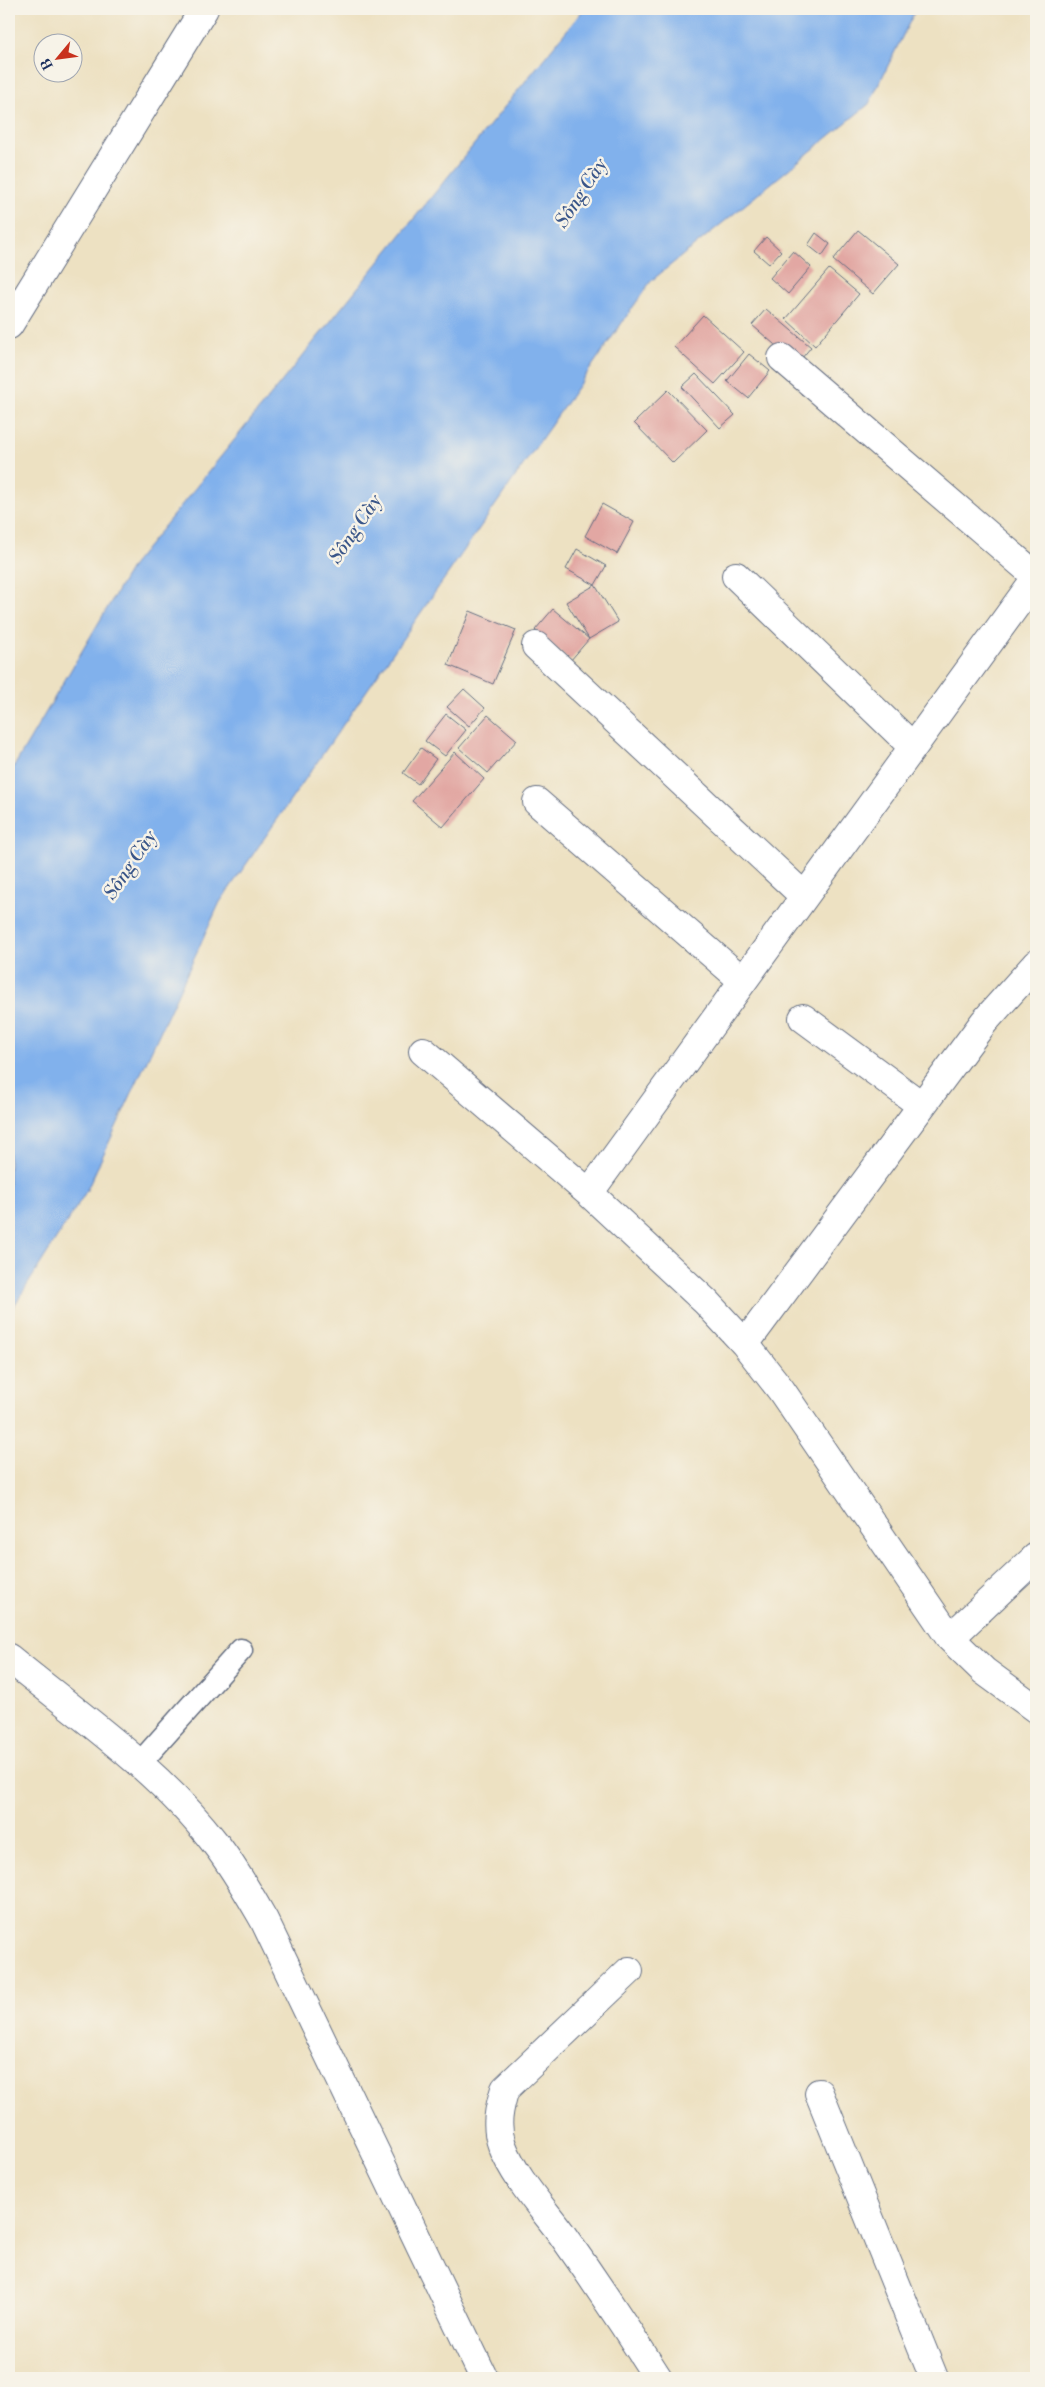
<svg xmlns="http://www.w3.org/2000/svg" width="1045" height="2387" font-family="'Libre Bodoni',serif">
<style>
.water{fill:#81b1ec;stroke:#4e70a5}
.building{fill:#e2a7a3}
.lines{fill:none;stroke-linecap:round;stroke-linejoin:round}
.service-casing{stroke:#646d81;stroke-width:25}
.minor-casing{stroke:#646d81;stroke-width:30}
.service{stroke:#fff;stroke-width:22}
.minor{stroke:#fff;stroke-width:28}
.labels{text-anchor:middle;dominant-baseline:central;stroke-width:5;stroke-linejoin:round;paint-order:stroke}
.water-label{font-size:19px;font-style:italic;fill:#3a5689;stroke:#f7f3e8}
</style>
<rect width="100%" height="100%" fill="#f7f3e8"/>
<filter id="ink" filterUnits="userSpaceOnUse"><feTurbulence type="fractalNoise" baseFrequency=".02" numOctaves="2"/><feDisplacementMap in="SourceGraphic" scale="10" xChannelSelector="R" yChannelSelector="G"/><feConvolveMatrix kernelMatrix="1 2 1 2 8 2 1 2 1" color-interpolation-filters="sRGB"/></filter>
<filter id="wash" filterUnits="userSpaceOnUse"><feTurbulence type="fractalNoise" baseFrequency=".0096" numOctaves="4" result="noise"/><feDisplacementMap in="SourceGraphic" scale="20" xChannelSelector="R" yChannelSelector="G"/><feGaussianBlur stdDeviation="1.12" result="paint"/><feColorMatrix in="noise" values="0 0 0 0 0 0 0 0 0 0 0 0 0 0 0 0 0 1.4 0 .05"/><feComposite in="paint" operator="in"/></filter>
<g filter="url(#wash)">
<rect width="100%" height="100%" fill="#ede1c2"/>
<path class="water" d="M584,9H916L869,104L651,281L220,902L87,1190L9,1314V775L132,566Z"/>
<g id="blocks">
<path class="building" d="M858,230L899,264L873,294L833,260Z
M816,233L830,244L822,256L808,245Z
M766,237L781,251L769,264L754,251Z
M793,251L811,267L788,294L770,278Z
M829,269L859,294L815,346L786,319Z
M766,309L811,347L797,364L752,325Z
M703,315L744,352L715,384L674,347Z
M749,354L770,371L748,398L727,381Z
M696,374L735,415L720,428L682,387Z
M668,390L707,430L673,463L634,423Z
M602,504L634,522L617,554L585,536Z
M577,549L606,566L595,585L618,622L589,639L566,602L595,585L566,569Z
M553,609L589,639L570,661L535,630Z
M470,611L516,630L493,684L448,665Z
M464,689L485,708L469,726L447,707Z
M446,714L466,730L445,756L425,741Z
M488,715L517,740L488,773L459,748Z
M421,748L436,759L418,784L403,773Z
M455,752L484,779L443,827L412,801Z"/>
</g>
</g>
<g filter="url(#ink)">
<use href="#blocks" fill-opacity="0" stroke="#646d81" stroke-width="1"/>
<g class="lines">
<defs>
<path id="service" d="M139,1764L241,1650"/>
<path id="minor" d="M9,325L204,9
M782,358L1036,576
M736,576L913,747
M536,646L804,896
M537,802L742,980
M803,1018L921,1105
M423,1051L589,1193L706,1302L745,1344L781,1390L950,1638L984,1671L1036,1709
M589,1193L1036,578
M745,1344L984,1022L1036,964
M950,1638L1036,1557
M9,1658C80,1716 159,1770 215,1843C234,1867 249,1894 264,1920L484,2378
M629,1971L505,2089C499,2108 495,2126 502,2145C514,2177 541,2206 561,2233C595,2281 627,2329 658,2378
M819,2093L934,2378"/>
</defs>
<use href="#service" class="service-casing"/>
<use href="#minor" class="minor-casing"/>
<use href="#service" class="service"/>
<use href="#minor" class="minor"/>
</g>
</g>
<g class="labels">
<g class="water-label">
<text transform="translate(581 193) rotate(-57)">Sông Cày</text>
<text transform="translate(355 529) rotate(-56)">Sông Cày</text>
<text transform="translate(130 865) rotate(-56)">Sông Cày</text>
</g>
</g>
<rect width="1045" height="2387" fill="none" stroke="#f7f3e8" stroke-width="30"/>
<g transform="translate(58 58) rotate(241)"><circle r="24" fill="#f7f3e8" stroke="#9fa5b1"/>
<path d="M0-4L9 19L0 12L-9 19Z" fill="#c8321e"/>
<text y="-8" font-size="14" font-weight="bold" text-anchor="middle" fill="#1b2f5e">B</text>
</g>
</svg>
